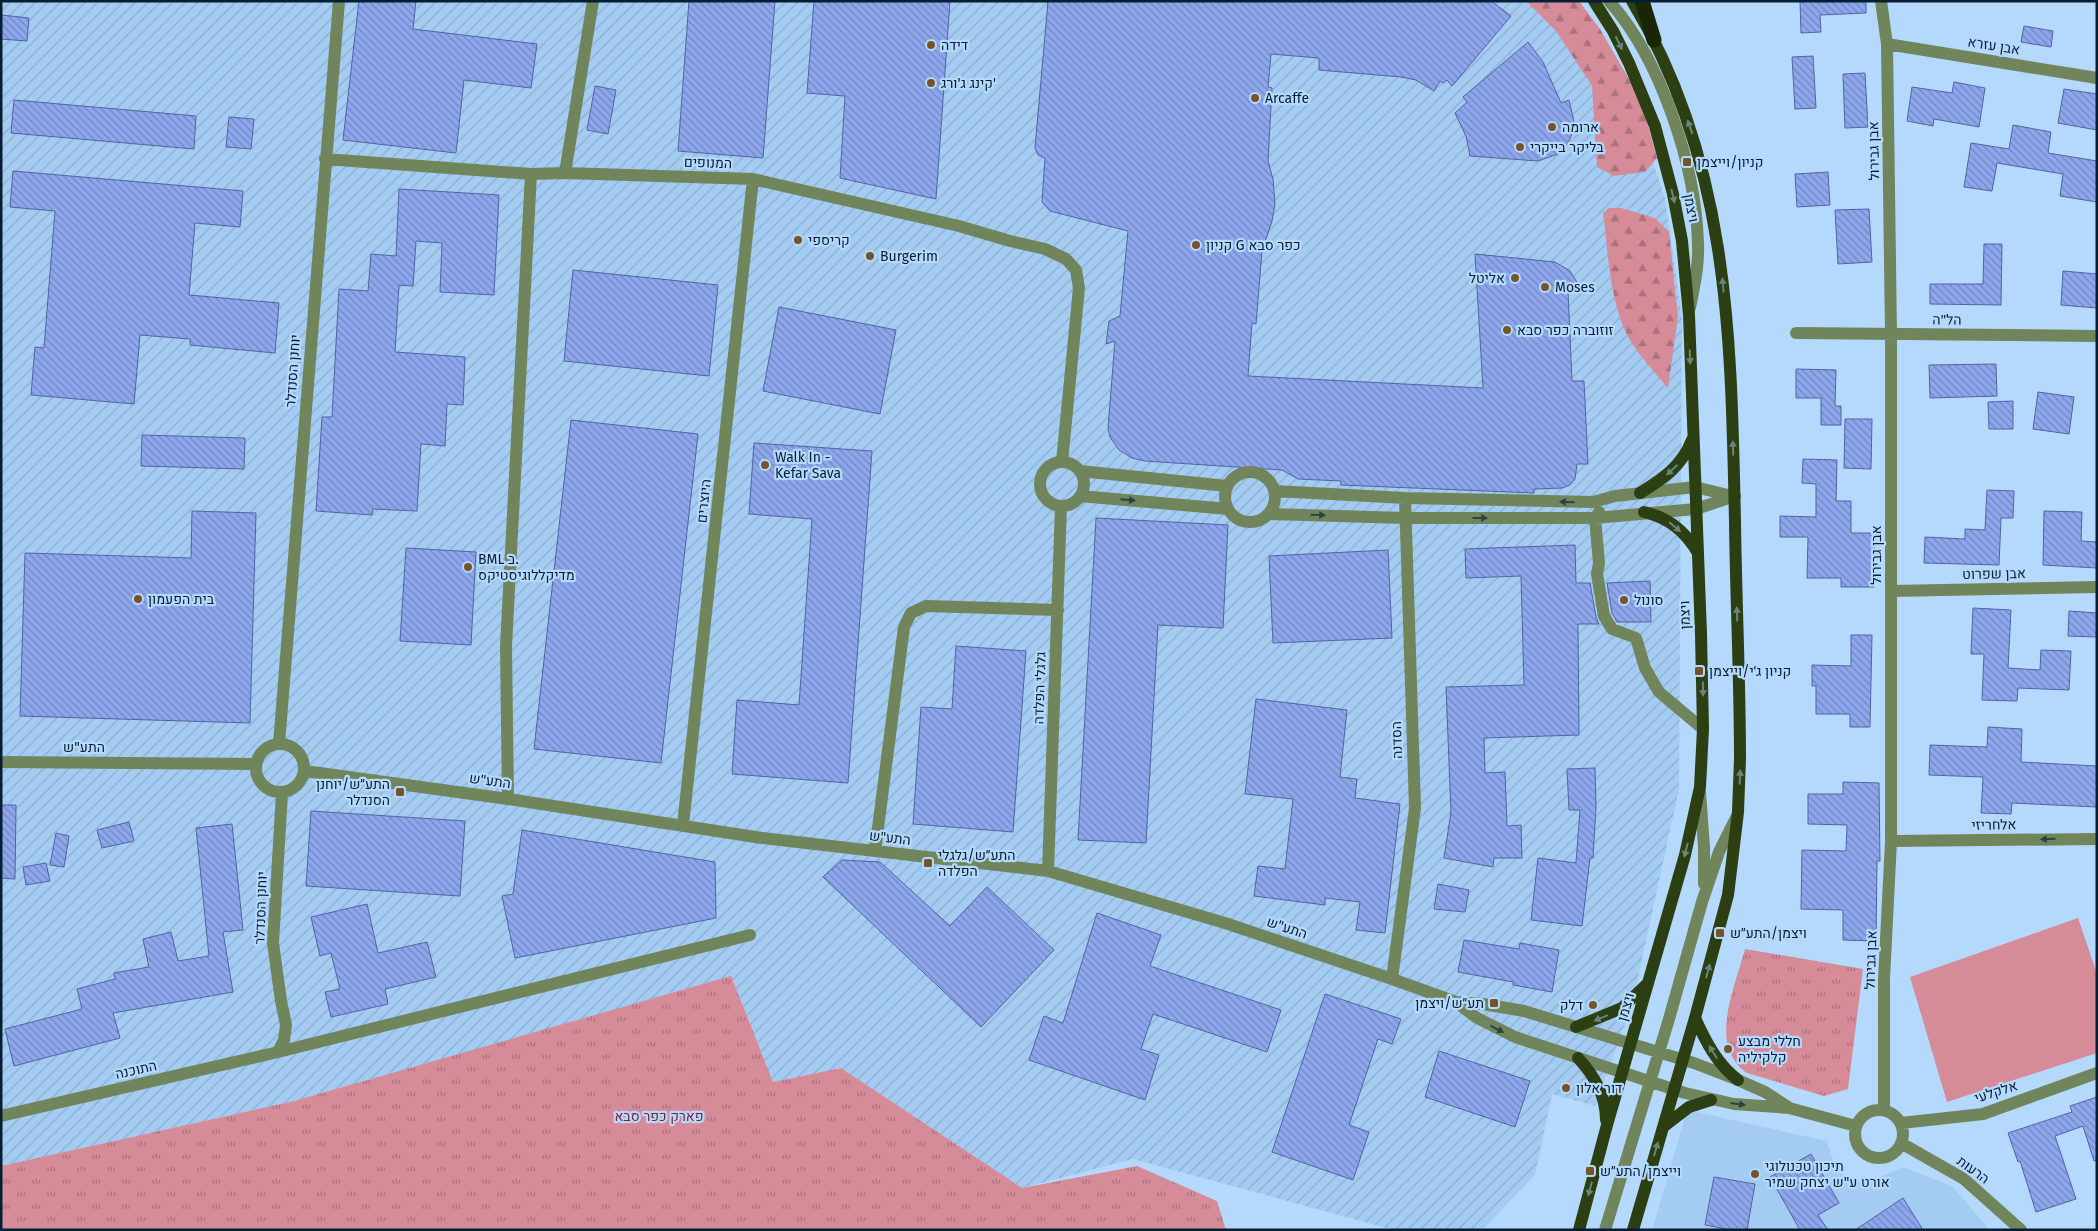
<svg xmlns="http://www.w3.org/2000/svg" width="2098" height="1231" font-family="'Fira Sans',Heebo,sans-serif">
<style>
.built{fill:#a4cbf1}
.industrial{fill:url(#industrial-furrows)}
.forest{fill:url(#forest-firs)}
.park{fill:url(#park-tufts)}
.pitch{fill:#d58c98}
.building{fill:url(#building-back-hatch);stroke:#5064a4}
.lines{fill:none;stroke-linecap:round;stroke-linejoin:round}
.minor{stroke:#71855c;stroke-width:12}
.major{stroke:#2c3f12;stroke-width:12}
.highway{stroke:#182605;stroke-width:15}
.oneway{fill:#6a847c}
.oneway2{fill:#2b4242}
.poi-dot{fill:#76542b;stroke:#b5d9fd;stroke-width:2}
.labels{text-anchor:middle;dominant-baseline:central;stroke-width:4.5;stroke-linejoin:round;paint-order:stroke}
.poi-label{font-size:14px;fill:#061e34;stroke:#b5d9fd;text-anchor:start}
.street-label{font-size:14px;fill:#061e34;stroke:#b5d9fd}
.park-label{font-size:14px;fill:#861e3c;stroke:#b5d9fd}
</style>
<defs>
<pattern id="industrial-furrows" width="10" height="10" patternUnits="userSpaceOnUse" patternTransform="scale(1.25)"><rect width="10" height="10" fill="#a4cbf1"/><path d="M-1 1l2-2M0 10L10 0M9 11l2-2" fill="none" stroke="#8caecf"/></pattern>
<pattern id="forest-firs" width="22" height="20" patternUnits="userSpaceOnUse" patternTransform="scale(1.25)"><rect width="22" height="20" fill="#d58c98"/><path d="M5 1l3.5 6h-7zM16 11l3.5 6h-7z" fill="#ab727d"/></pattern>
<pattern id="park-tufts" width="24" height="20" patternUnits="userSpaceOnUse" patternTransform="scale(1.25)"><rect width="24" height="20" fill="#d58c98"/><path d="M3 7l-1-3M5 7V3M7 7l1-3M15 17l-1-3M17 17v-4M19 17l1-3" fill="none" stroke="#ab727d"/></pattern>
<pattern id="building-back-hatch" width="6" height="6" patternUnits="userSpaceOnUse" patternTransform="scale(1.25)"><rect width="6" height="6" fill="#8ea6ec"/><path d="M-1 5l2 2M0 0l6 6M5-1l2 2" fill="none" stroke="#7287c0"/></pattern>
</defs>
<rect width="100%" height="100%" fill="#b5d9fd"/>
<path class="built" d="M1687,1110L1827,1141L1834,1164L1847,1181H1870L1903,1167L1952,1186L1990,1230H1652Z"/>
<path class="industrial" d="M1,1H1570L1626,80L1665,199L1682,317L1679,789L1632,1005L1595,1106L1552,1094L1535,1175L1482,1230H1394L1133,1159L1022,1188L841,1068L773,1082L731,977L294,1101L1,1166Z"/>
<path class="forest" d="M1526,1H1579L1600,29L1641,100L1657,158L1645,172L1614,176L1597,167L1592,86L1556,31Z
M1609,208H1621L1655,218L1669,232L1678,317L1668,388C1652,369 1632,349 1623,326C1609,291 1608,250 1603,213Z"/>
<path class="park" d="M1745,949L1863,969L1848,1089L1824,1096L1747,1073C1707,1045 1735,988 1745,949Z
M731,976L773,1082L841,1068L1022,1188L1137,1166L1217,1201L1226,1230H1V1166L294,1101Z"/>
<path class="pitch" d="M2078,918L2097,974V1053L1947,1102L1910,977Z"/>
<path class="building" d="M359,1H416L413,29L537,44L531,88L464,80L456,153L343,140Z
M689,1H775L763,158L678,151Z
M814,1H950L936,199L840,178L845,96L807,93Z
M1048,1H1491L1511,16L1452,86L1447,80L1444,83L1440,81L1434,91L1416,80L1401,77L1319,70V58L1271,54L1268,87L1272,88L1268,161L1273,179L1275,204L1272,221L1262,251L1256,324L1252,323L1248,376L1483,388L1475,254L1555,262L1570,271L1583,292L1568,291L1572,381H1584L1588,464H1577L1575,479L1570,485L1562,488L1534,489V493L1341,485V481L1298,479L1282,470L1145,461L1132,458L1119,450L1110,437L1108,428L1115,341L1106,344L1109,321L1120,316L1128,231L1050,211L1042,202L1045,158L1038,155L1035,148Z
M1800,1H1866V13L1820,15L1821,32L1801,33Z
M1,15L29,18L27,41L1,39Z
M2024,26L2053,31L2051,47L2021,42Z
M1528,42L1543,62L1561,103L1569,100L1575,126L1569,141L1558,154L1538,161L1470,156L1466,136L1455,113L1467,102L1463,97Z
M1813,56L1816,108L1795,109L1792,57Z
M1865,73L1868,127L1845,128L1843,74Z
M1954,82L1985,88L1979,127L1934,119L1933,126L1907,121L1912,87L1952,93Z
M595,86L616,90L608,134L587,130Z
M2064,89L2097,94V130L2058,123Z
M14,100L196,116L194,149L11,133Z
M229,117L254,119L251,149L226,147Z
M2013,125L2051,132L2048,153L2097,161V202L2060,196L2063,174L1997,163L1992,191L1964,187L1971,143L2009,149Z
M13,171L243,191L240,227L195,223L189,295L279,303L275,353L190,345V339L140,335L134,404L31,395L35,347L44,348L55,211L10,207Z
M1828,172L1830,205L1797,207L1795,174Z
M399,189L499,195L494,295L440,292L442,243L416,241L413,286L399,285L395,352L465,357L463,405L447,404L445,446L421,444L417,511L373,509L372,515L316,511L322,417H332L339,289L368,291L371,254L396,256Z
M1869,209L1872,262L1838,264L1835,210Z
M1984,244H2002L2001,305L1930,304V284H1983Z
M573,270L718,285L709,376L564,361Z
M2063,271L2097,274V308L2061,305Z
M779,307L896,330L880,414L763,391Z
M1996,364L1997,396L1930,398L1929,365Z
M1796,369L1836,370L1835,406H1841V425H1821V398H1796Z
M2038,392L2074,397L2069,434L2033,429Z
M2013,401V429H1989L1988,402Z
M1845,419H1872L1871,469L1844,468Z
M571,420L698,434L661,763L534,749Z
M142,435L245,438L244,469L141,466Z
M754,443L872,451L848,783L732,774L737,700L799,705L812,519L749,514Z
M1803,459L1837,460L1836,501H1851V533H1874V587H1841V578H1807L1808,537H1780V516L1816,517V484L1802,483Z
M1987,490L2014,491L2013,518H2001L1999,565L1924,563L1925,537L1965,539V529L1985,530Z
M192,511L256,513L250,723L20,716L25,553L191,558Z
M2044,511L2082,512L2081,541L2097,542V568L2043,565Z
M1096,518L1228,525L1223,628L1158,625L1146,843L1078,840Z
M1575,545L1576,583H1590L1596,617L1599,624H1578L1579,735L1484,738L1485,773L1505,772L1507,826L1521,825L1522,858H1494L1493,867L1444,858L1451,812L1446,687L1524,685L1521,576L1466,578L1465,549Z
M406,548L476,552L471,645L400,641Z
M1388,550L1392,638L1273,643L1269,556Z
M1650,581L1651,622H1617L1612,613L1607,583Z
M1973,608L2011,610L2008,668L2040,670L2041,650L2071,651L2069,690L2018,688L2017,701L1982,700L1984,654H1971Z
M2069,611L2097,613V637L2068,636Z
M1851,635H1872L1870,727H1850V714H1816V686H1812V665L1851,666Z
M956,646L1026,651L1013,832L913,824L921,707L952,709Z
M1256,699L1347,710L1340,777L1357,779L1355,798L1400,804L1385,933L1356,930L1360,902L1325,898V905L1254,896L1258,866L1285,869L1293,799L1245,794Z
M1988,727L2022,729L2021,762L2097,766V807L2012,803L2011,814L1981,813L1983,777L1929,775L1930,745L1987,747Z
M1595,768L1596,807L1593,858H1590L1582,926L1531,920L1538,858L1576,863L1580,810H1569L1567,769Z
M1843,782L1879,783L1880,861H1877L1876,941L1843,940V910L1801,909L1802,850L1846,851L1847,825L1808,824V794H1843Z
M1,805H16L15,879L1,878Z
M311,811L465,821L460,896L306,886Z
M129,822L134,841L102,848L97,830Z
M232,824L243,930L223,932L233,992L113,1013L120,1038L14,1066L5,1029L82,1009L77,989L115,979L114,973L149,967L143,939L171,932L178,961L209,956L196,828Z
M522,830L715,862L716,918L515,958L502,896L513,894Z
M56,833L69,836L64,867L50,865Z
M842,860L880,862L950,926L987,887L1054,950L981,1027L823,877Z
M46,863L50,881L26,885L23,867Z
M1438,884L1469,890L1465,912L1434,909Z
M367,904L378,953L427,942L436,977L385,989L388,1004L331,1017L325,992L340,989L331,953L320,956L311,917Z
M1097,913L1161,935L1150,966L1281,1010L1267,1052L1153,1014L1141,1049L1159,1055L1145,1100L1029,1060L1044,1016L1063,1023Z
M1464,940L1519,949L1520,943L1559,950L1552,992L1513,985V982L1458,972Z
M1325,994L1401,1019L1392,1044L1378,1039L1349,1125L1369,1132L1353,1180L1272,1152Z
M1439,1051L1530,1081L1515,1127L1425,1097Z
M2097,1097V1160L2094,1161L2083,1126L2055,1136L2076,1199L2036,1212L2020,1161L2018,1162L2008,1133L2072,1112L2070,1106Z
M1811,1154L1839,1203L1818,1215L1828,1230H1800L1770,1177Z
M1714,1177L1755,1184L1747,1230H1732L1705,1225Z
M1903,1198L1923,1230H1855Z"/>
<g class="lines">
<path class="minor" d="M1609,1C1661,59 1696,167 1698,244C1699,266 1694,287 1690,308
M1881,1L1887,44L1891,334V841L1884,979V1110
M1887,44L2097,78
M325,159L531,174L565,173L753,179L959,226L1010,241L1045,249L1066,259L1076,270L1079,288L1062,462
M565,173L593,1
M1796,333L2097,336
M1040 484a22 22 0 1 1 44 0a22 22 0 1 1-44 0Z
M1080,471L1227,486
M1225 497a25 25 0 1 1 50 0a25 25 0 1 1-50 0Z
M1275,491L1405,498L1593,502L1615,496L1695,487L1732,496
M1080,496L1228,509
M1599,512L1595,518L1599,563L1597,574L1604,616L1612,629L1636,638L1645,668L1659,692L1703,729
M1269,514L1405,518H1595L1696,509L1735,496
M1891,591L2097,587
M256 768a24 24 0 1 1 48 0a24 24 0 1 1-48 0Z
M279,744L339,1
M1,762L256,764
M305,771L508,799L762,838L1048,871L1225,923L1392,979L1456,1002L1477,1018L1515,1037L1685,1093L1734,1104L1789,1108L1856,1126
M1700,792L1704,847V884
M508,799L506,646L531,174
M683,825L753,179
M1891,841L2097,839
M875,851L904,627L911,613L926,606L1058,610
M1048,871L1061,506
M1392,979L1415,808L1405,498
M1456,1002L1483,1004L1524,1011L1694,1063L1738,1080L1765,1092L1788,1107
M278,1052L284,1040L286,1025L281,1001L273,943L282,793
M1855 1134a24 24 0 1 1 48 0a24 24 0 1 1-48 0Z
M1,1116L278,1052L750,935
M1901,1123L1983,1114L2097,1073
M1901,1143L1964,1179L2021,1230
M1605,1230L1669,1019L1702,902L1719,852L1737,816"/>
<path class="major" d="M1632,1C1730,163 1731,339 1735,522C1736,601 1740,680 1740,759L1738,812L1728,895L1695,1018L1633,1230
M1640,493C1663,479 1682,466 1692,440
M1644,512C1669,518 1685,531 1698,553
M1695,1018C1706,1042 1717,1064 1738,1080
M1576,1027L1622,1008L1646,985
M1578,1058C1594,1075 1606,1096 1606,1120
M1663,1127L1689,1107L1711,1100
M1579,1230L1607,1125L1685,855L1700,787L1703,729L1701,634L1689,315L1682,241L1673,194L1655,126L1629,63L1613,31L1594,1"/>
<path class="highway" d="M1642,1L1654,40"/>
</g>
<defs><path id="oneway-solid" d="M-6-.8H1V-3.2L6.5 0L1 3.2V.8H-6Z" transform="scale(1.25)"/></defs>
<g class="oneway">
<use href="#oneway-solid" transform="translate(1619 43) rotate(64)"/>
<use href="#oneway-solid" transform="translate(1690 127) rotate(-109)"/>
<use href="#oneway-solid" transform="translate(1673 196) rotate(77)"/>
<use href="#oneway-solid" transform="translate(1723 285) rotate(-95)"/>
<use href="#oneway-solid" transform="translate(1690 357) rotate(88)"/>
<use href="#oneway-solid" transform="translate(1733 448) rotate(-92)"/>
<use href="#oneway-solid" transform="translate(1672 470) rotate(137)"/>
<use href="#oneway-solid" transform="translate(1675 527) rotate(40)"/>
<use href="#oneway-solid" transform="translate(1737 614) rotate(-92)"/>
<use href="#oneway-solid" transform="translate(1703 689) rotate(89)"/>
<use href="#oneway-solid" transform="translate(1740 777) rotate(-88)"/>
<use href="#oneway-solid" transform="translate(1686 850) rotate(104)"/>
<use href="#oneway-solid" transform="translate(1708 971) rotate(-75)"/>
<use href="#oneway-solid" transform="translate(1601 1018) rotate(157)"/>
<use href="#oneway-solid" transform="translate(1713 1052) rotate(-122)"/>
<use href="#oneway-solid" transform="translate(1656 1149) rotate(-74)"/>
<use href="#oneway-solid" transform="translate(1590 1189) rotate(105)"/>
</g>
<g class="oneway2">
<use href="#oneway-solid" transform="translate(1128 500) rotate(5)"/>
<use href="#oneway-solid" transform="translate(1567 502) rotate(-179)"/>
<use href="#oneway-solid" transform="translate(1318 515) rotate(2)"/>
<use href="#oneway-solid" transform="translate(1480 518)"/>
<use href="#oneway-solid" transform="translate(2048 839) rotate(179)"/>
<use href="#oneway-solid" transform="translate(1497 1029) rotate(27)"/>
<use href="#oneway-solid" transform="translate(1738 1104) rotate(7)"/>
</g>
<g class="poi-dot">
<circle cx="931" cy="45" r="5"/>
<circle cx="931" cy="83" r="5"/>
<circle cx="1255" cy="98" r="5"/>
<circle cx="1552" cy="127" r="5"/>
<circle cx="1520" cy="147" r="5"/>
<rect x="1682" y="157" width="10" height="10" rx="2.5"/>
<circle cx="798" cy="240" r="5"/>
<circle cx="1196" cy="245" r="5"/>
<circle cx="870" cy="256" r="5"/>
<circle cx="1515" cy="278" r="5"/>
<circle cx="1545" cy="287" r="5"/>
<circle cx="1507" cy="330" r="5"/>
<circle cx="765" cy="465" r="5"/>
<circle cx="468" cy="567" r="5"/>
<circle cx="138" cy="599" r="5"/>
<circle cx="1624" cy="600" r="5"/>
<rect x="1694" y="666" width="10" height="10" rx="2.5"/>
<rect x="395" y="787" width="10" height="10" rx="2.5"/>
<rect x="923" y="858" width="10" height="10" rx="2.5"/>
<rect x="1715" y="928" width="10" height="10" rx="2.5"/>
<rect x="1489" y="998" width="10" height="10" rx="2.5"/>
<circle cx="1593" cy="1005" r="5"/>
<circle cx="1728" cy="1049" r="5"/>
<circle cx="1566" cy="1088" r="5"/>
<rect x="1585" y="1166" width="10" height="10" rx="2.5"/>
<circle cx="1755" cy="1174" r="5"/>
</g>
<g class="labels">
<g class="poi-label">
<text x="941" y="45">דידה</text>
<text x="941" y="83">קינג ג'ורג'</text>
<text x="1265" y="98">Arcaffe</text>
<text x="1562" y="127">ארומה</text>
<text x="1530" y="147">בליקר בייקרי</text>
<text x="1697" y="162">קניון/וייצמן</text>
<text x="808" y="240">קריספי</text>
<text x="1206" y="245">קניון G כפר סבא</text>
<text x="880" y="256">Burgerim</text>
<text x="1505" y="278" text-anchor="end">אליטל</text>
<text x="1555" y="287">Moses</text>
<text x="1517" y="330">זוזוברה כפר סבא</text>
<text x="775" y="457">Walk In -<tspan x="775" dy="16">Kefar Sava</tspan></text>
<text x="478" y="559">BML ב.<tspan x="478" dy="16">מדיקללוגיסטיקס</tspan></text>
<text x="148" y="599">בית הפעמון</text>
<text x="1634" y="600">סונול</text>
<text x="1709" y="671">קניון ג׳י/וייצמן</text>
<text x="390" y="784" text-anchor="end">התע״ש/יוחנן<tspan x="390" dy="16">הסנדלר</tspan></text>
<text x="938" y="855">התע״ש/גלגלי<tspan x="938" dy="16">הפלדה</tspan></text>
<text x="1730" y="933">ויצמן/התע״ש</text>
<text x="1484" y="1003" text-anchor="end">תע״ש/ויצמן</text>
<text x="1583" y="1005" text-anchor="end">דלק</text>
<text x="1738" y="1041">חללי מבצע<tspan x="1738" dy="16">קלקיליה</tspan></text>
<text x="1576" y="1088">דור אלון</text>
<text x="1765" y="1166">תיכון טכנולוגי<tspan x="1765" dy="16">אורט ע"ש יצחק שמיר</tspan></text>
<text x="1600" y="1171">וייצמן/התע״ש</text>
</g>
<g class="street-label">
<text transform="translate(1994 46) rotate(9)">אבן עזרא</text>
<text transform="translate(1874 151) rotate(-91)">אבן גבירול</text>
<text transform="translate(708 163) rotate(2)">המנופים</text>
<text transform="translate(1691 208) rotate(79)">ויצמן</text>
<text transform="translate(1947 320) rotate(1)">הל"ה</text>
<text transform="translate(293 371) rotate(-86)">יוחנן הסנדלר</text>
<text transform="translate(704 501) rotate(-84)">היוצרים</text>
<text transform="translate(1876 555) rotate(-90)">אבן גבירול</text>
<text transform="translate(1994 574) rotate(-1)">אבן שפרוט</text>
<text transform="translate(1685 615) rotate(-92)">ויצמן</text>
<text transform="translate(1040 688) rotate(-88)">גלגלי הפלדה</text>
<text transform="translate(1397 740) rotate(-92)">הסדנה</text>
<text x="84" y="747">התע"ש</text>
<text transform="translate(490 781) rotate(8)">התע"ש</text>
<text transform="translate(1994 825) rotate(-1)">אלחריזי</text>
<text transform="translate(890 838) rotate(7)">התע"ש</text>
<text transform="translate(261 908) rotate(-88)">יוחנן הסנדלר</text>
<text transform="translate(1287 928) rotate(19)">התע"ש</text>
<text transform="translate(1871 960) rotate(-88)">אבן גבירול</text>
<text transform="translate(1626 1007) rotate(-74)">ויצמן</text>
<text transform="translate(136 1070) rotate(-13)">התוכנה</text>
<text transform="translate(1996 1092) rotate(-18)">אלקלעי</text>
<text transform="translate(1973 1170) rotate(36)">הרעות</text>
</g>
<g class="park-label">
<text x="659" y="1116">פארק כפר סבא</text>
</g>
</g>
<rect width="2098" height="1231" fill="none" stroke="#061e34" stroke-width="5"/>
</svg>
